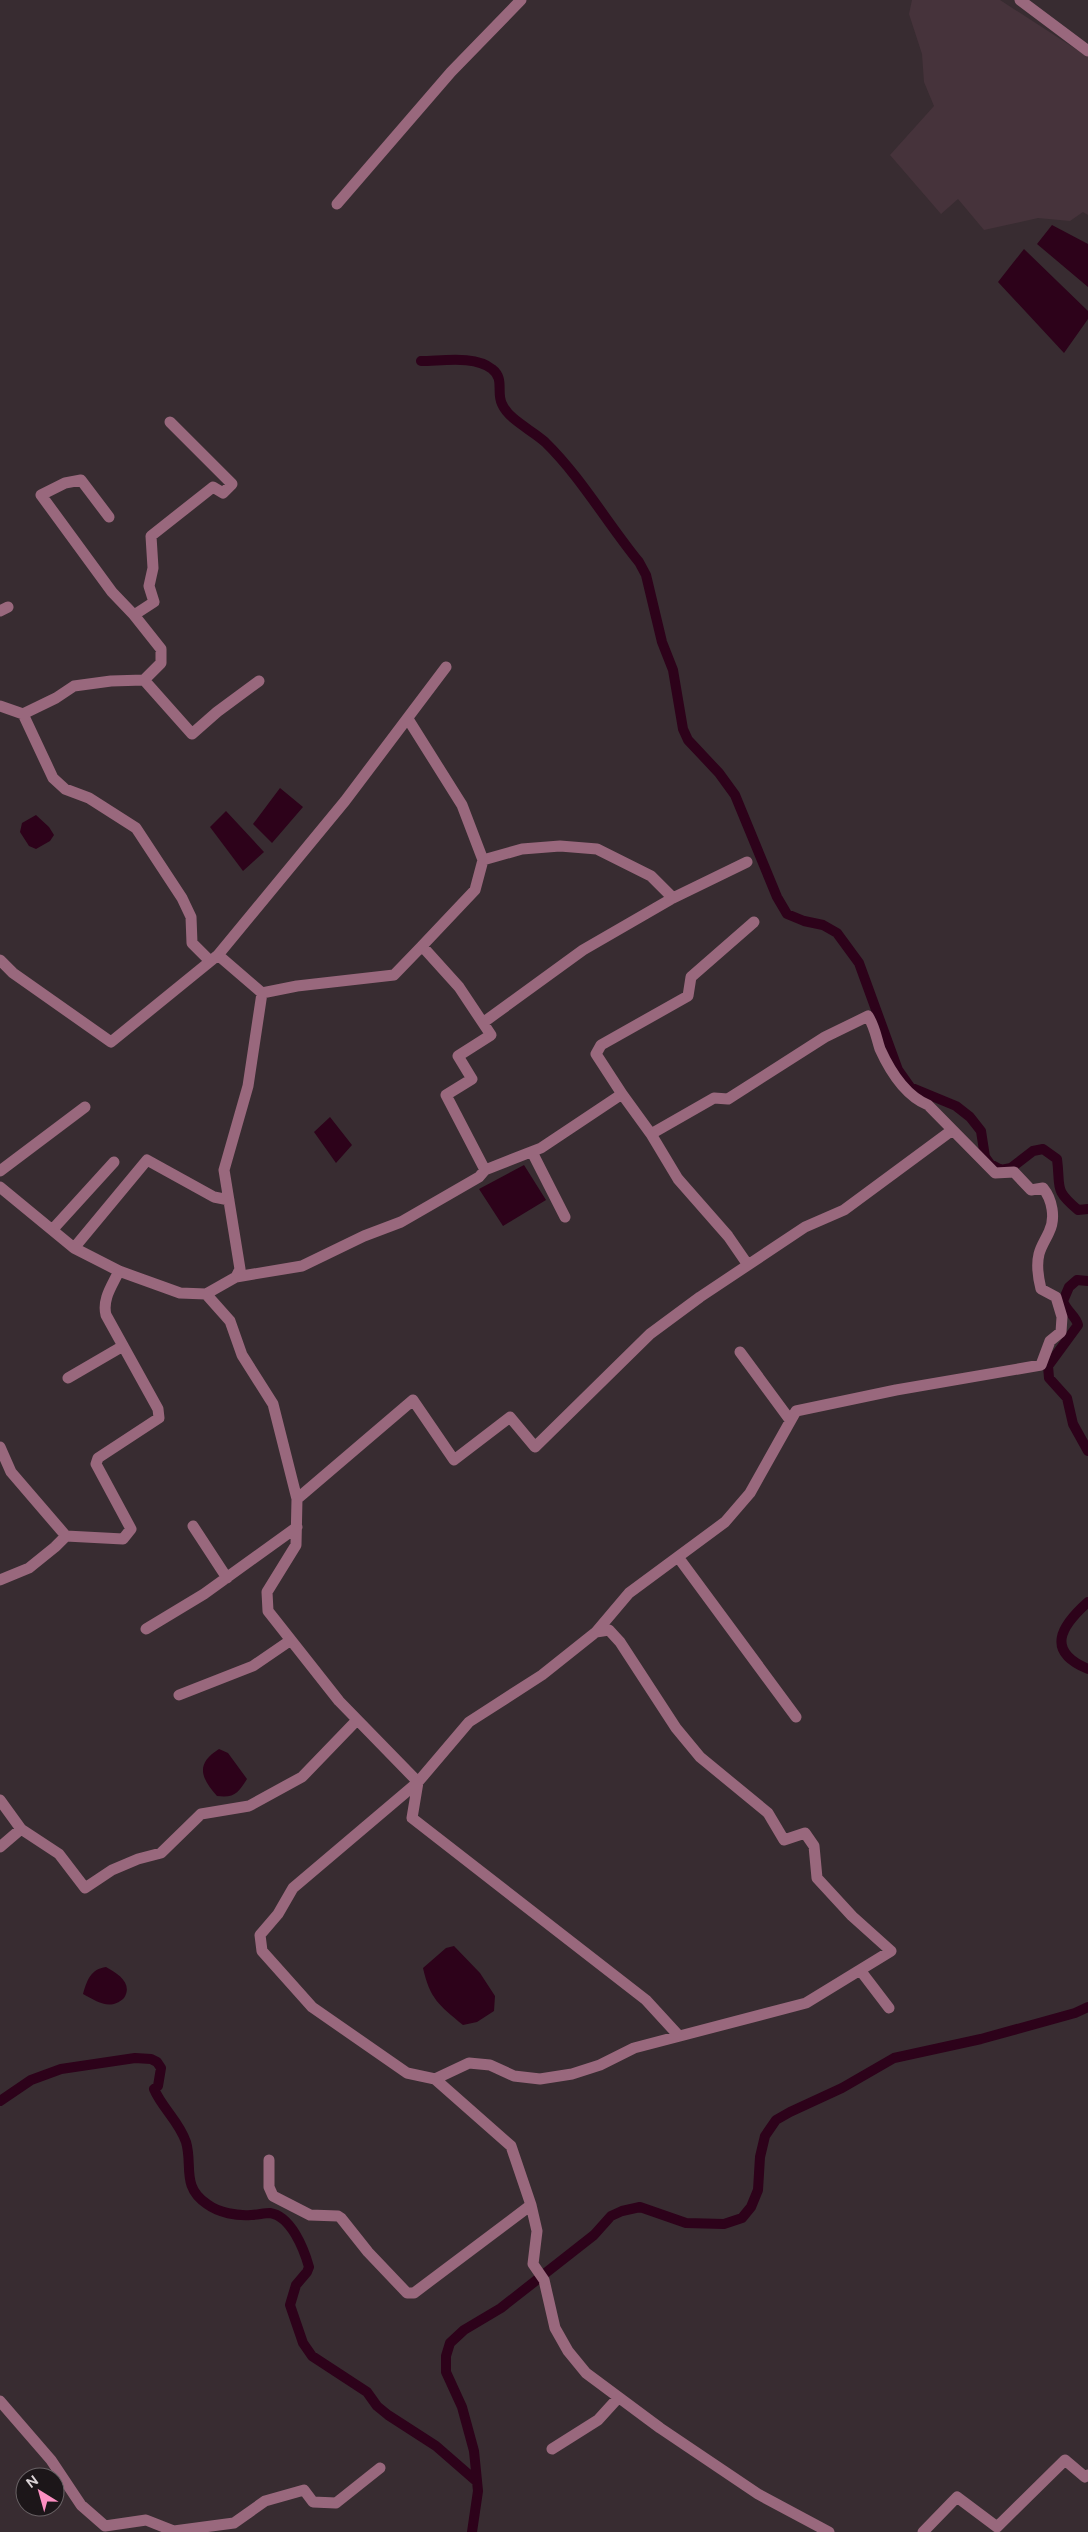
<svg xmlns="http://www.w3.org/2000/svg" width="1088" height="2532" font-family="Figtree,sans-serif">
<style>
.built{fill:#46333b}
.water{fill:#2d021a}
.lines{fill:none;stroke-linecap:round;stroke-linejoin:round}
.canal{stroke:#2d021a;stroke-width:10}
.minor{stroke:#99687d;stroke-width:11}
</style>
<rect width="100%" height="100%" fill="#382c31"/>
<path class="built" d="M912,0H1000L1088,57V215L1083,212L1070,221L1038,218L984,230L958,199L941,214L890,155L934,106L924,82L922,54L909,14Z"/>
<path class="water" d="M1052,225L1088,244V287L1037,244Z
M1024,249L1088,311V319L1064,353L998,282Z
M280,788L303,807L272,843L253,824Z
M226,811L264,852L243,871L210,827Z
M36,815L49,827L54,835L50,841L36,849L29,846L20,832L22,823Z
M330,1117L352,1145L336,1163L314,1132Z
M524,1165L546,1200L503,1226L479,1189Z
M219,1749L228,1753L247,1779C238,1793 235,1798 217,1796C201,1778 195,1764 219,1749Z
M454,1946L480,1973L495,1996L494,2011L477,2022L463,2025C439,2005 430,1999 423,1968L446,1948Z
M106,1967C119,1974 133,1984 124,1998C110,2011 98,2002 83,1994C87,1980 91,1969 106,1967Z"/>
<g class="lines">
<path class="canal" d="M421,361C442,361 475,355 492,369C505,379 496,392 502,404C509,420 532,430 545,442C581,477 607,523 639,562L646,575L662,642L673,670L683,729L688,740L719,773L735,795L777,897L787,914L804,921L823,925L837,933L859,963L898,1070L910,1087L956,1106L970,1117L981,1131L985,1157L990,1164L1001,1170L1011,1168L1033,1151L1043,1149L1057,1159C1061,1188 1053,1189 1078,1210L1088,1209
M1088,1281L1077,1280L1069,1287L1063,1301C1066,1311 1076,1316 1078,1325L1048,1366L1049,1378L1067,1398L1073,1424L1088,1451
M1088,1602C1061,1626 1045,1651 1088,1669
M0,2101L31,2080L61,2069L135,2058L151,2059L157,2062L161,2068L158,2086L154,2089C162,2108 179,2121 186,2142C193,2165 181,2187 207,2204C219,2213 237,2216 251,2215C257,2215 264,2213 270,2213C291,2216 304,2249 309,2267L307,2272L296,2285L290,2305L303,2343L312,2356L367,2392L377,2406L388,2415L436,2446L475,2480
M472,2532L478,2491L474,2451L462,2407L446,2372V2356L450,2343L464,2330L501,2308L594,2235L611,2216L622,2211L640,2207L686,2223L724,2224L742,2218L751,2207L758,2190L760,2157L765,2136L776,2120L790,2112L842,2088L894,2058L981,2039L1075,2013L1088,2007"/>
<path class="minor" d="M1020,0L1088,51
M337,204L451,72L521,0
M109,517L81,480L65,483L41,495L112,592L134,615
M0,611L8,607
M144,680L161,663V649L134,615L154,602L149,586L153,568L151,536L213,487L223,493L232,484L170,422
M0,706L23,714L53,778L65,789L89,798L136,828L182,898L191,917L192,943L210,961
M23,714L56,698L74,686L111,681L144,680L192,734L217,712L259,681
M408,719L462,805L483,860L475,890L422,946L459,987L491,1035L458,1056L472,1079L446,1095L485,1170
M483,860L522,849L560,846L597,849L651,876L673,898
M0,960L13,973L111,1042L218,955L345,801L446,667
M262,993L297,986L394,975L422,946
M484,1022L583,950L673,898L747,862
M622,1094L596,1054L601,1045L688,996L691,977L754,922
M651,1134L678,1179L728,1236L748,1265
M532,1152L565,1217
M0,1171L85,1107
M0,1187L74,1248L119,1271L180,1293L206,1294L230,1321L242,1355L273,1404L297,1499L296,1545L267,1592L268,1611L339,1701L418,1782L293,1888L278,1914L260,1935L262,1951L312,2007L407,2073L435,2079L511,2146L531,2205L537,2231L533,2264L544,2280L555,2328L568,2351L586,2373L660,2428L758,2494L829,2532
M53,1229L114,1162
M74,1248L147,1160L214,1197L229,1200
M236,1277L302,1266L364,1236L401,1222L479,1177L485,1170L541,1148L622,1094L651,1134L714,1098L728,1099L825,1037L868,1016C875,1027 876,1037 880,1049C890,1071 906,1096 928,1105L995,1173L1014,1172L1031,1190L1043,1188C1052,1199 1056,1218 1049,1232C1046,1239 1041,1246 1039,1254C1036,1266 1038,1277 1041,1289L1056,1297L1062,1317L1061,1332L1050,1341L1041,1365L896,1390L796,1411L750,1493L725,1522L629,1593L596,1632L542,1675L469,1722L418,1782L412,1818L646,2000L679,2036
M206,1294L236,1277L240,1269L224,1170L248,1086L262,993L218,955
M740,1352L790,1420
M68,1378L123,1346
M0,1447L11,1472L66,1536
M297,1499L413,1400L454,1460L510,1417L535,1447L650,1334L700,1297L805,1227L844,1210L951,1131
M193,1526L227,1578
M678,1557L796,1717
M0,1580L29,1568L55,1547L66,1536L123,1539L131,1529L96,1464L98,1458L159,1418L158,1409L106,1315C102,1299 112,1286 119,1271
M146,1629L204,1594L297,1527
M179,1695L253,1666L291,1640
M0,1800L21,1829
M0,1847L21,1829L59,1854L85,1888L112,1870L138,1859L161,1853L201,1814L249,1806L302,1777L357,1720
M860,1970L889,2008
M435,2079L469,2063L490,2065L514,2076L540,2079L572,2074L600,2065L634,2048L806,2003L891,1951L852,1916L817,1878L814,1846L805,1833L784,1840L768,1813L700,1757L676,1728L620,1642L609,1630L596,1632
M269,2160V2187L273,2196L310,2215L338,2216L341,2218L368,2252L407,2293H414L531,2205
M0,2401L51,2460L81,2505L105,2526L146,2520L174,2531L234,2523L265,2501L304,2490L313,2502L336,2503L380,2468
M552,2449L598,2420L618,2398
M923,2532L957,2497L997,2527L1065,2460L1085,2477L1088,2475"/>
</g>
<g transform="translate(40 2492) rotate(323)"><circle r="24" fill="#1c1619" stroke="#686164"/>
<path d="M0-4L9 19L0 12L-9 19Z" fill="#fc8fc2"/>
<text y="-8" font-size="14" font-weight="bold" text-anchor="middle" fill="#dad2d5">N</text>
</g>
</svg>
